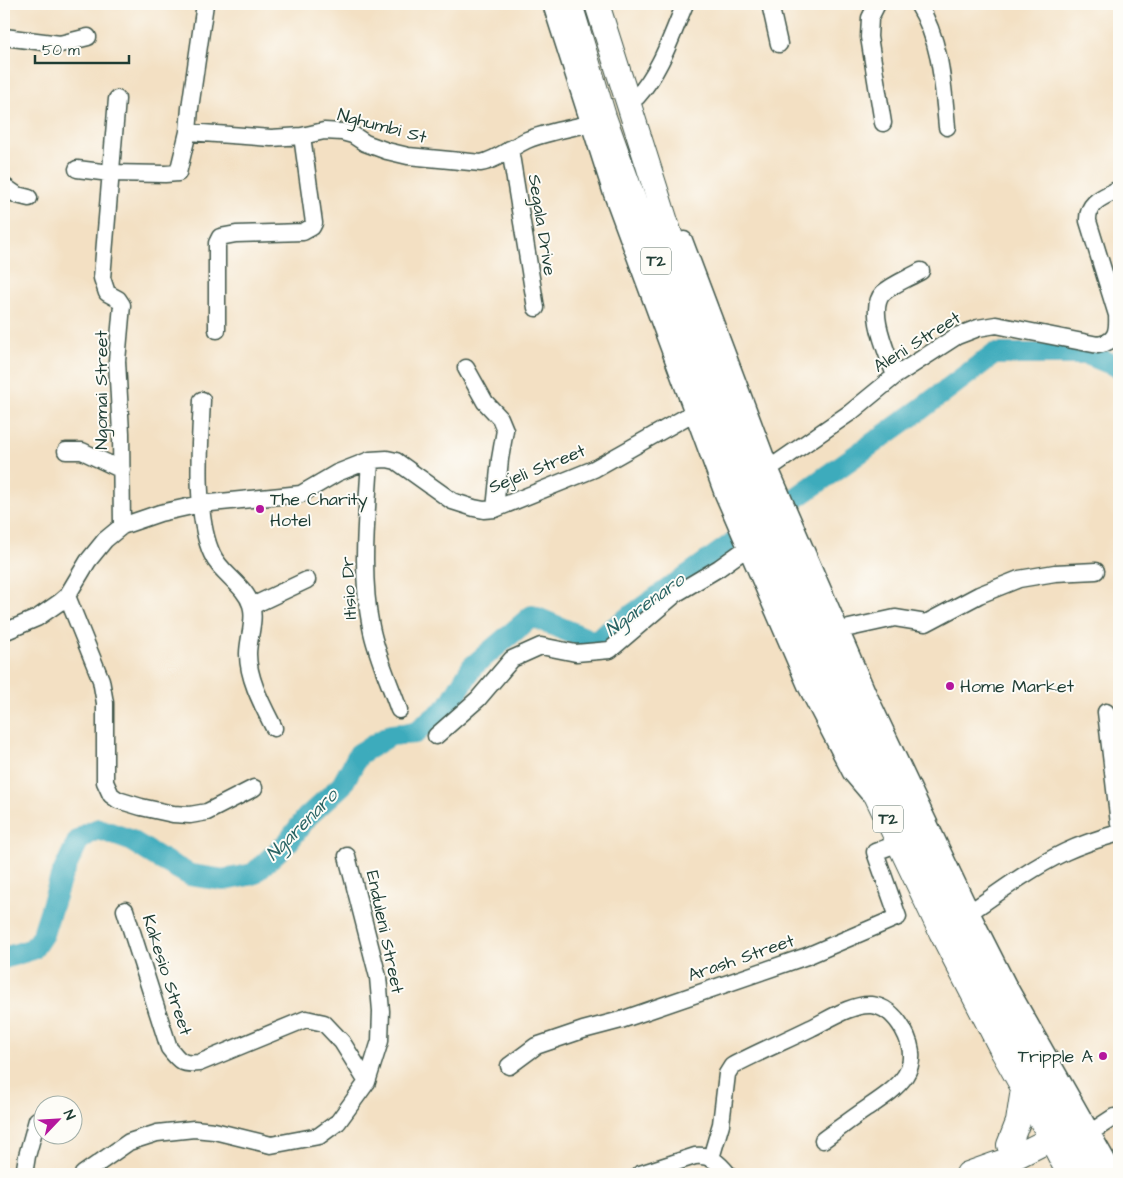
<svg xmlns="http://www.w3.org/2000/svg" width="1123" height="1178" font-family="'Architects Daughter',sans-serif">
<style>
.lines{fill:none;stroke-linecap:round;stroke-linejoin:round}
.river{stroke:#3dabbc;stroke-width:22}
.minor-casing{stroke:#3f5549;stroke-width:19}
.highway-casing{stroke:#3f5549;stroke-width:26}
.minor{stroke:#fff;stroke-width:16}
.highway{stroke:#fff;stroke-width:24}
.poi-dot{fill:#b5179e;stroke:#fdfcf7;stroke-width:2}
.labels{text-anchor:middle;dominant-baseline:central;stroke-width:4;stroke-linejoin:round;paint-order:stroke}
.shield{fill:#fdfcf7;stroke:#62766e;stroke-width:1}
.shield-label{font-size:16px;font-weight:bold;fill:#1f3d34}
.street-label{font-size:18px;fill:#1f3d34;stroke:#fdfcf7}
.poi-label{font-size:18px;fill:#1f3d34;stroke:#fdfcf7;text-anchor:start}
.water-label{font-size:19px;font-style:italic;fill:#2a6464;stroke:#fdfcf7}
</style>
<rect width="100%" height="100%" fill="#fdfcf7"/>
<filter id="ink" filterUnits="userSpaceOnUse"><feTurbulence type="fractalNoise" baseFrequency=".02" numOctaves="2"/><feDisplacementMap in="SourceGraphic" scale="10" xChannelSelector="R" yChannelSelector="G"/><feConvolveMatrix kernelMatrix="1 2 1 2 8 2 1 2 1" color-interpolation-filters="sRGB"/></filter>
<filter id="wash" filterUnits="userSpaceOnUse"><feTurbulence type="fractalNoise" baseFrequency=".0096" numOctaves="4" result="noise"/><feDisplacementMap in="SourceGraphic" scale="20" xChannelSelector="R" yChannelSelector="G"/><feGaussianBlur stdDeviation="1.12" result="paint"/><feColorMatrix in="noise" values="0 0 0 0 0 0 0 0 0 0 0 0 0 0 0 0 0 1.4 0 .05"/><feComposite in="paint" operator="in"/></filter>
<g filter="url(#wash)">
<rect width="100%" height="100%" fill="#f3e0c3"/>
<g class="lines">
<path class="river" d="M4,958L33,949L43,934L61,877L78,841L89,833L99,829L130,840L159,858L190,875L224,880L253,874L288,842L307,817L342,785L359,754L391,735L415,733L448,707L472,667L532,616L594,642L921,409L994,354H1087L1119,367"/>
</g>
</g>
<g filter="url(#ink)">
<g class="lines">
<defs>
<path id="minor" d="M551,4L612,194L723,494L807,688L851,773L868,793
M770,4L779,44
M877,4L870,18L869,37L883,123
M918,4C941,41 943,84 947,127
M4,37L60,44L88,37
M637,97C661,70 671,37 685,4
M117,99L102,278L107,293L118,299L122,305L117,361L121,433L122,526
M188,132L271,138L302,136L324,131L342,132L353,135L365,143L387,151L408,156L481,163C497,160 512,147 527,140C547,132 569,128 589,124
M510,149L536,308
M77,169L110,173L165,174L178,173L188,132L190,108L205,4
M4,186L17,195L29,198
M684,240L770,468L869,696L971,912L1008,985L1115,1174
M217,330V243L220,237L236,234L303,232L312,227L314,223L302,136
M466,368L485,402L500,418L505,430L500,459L495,509
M895,376C889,356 866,311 883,293C893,284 909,278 921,271
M202,400C200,443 194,515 212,554C220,573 245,585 251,605C256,619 248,639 248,654C248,679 263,706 274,728
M66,451H82L122,470
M370,460C367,514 360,574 371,627C376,654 390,684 399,710
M770,468L851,412L895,376L957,336L978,328L996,325L1098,345C1116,342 1118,332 1117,315L1088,221C1087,201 1104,197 1119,189
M67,596L101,680L105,703V782L111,795L118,800L141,807L173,814L190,815L207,812L254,788
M252,606L307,580
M840,630L895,618L926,623L979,595L1019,579L1055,573L1096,571
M4,632L37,618L60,602L67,596L88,561L105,540L122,526L160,513L201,504L301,494L337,473L370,460L387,459L396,461L452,501L474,508L484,510L495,509L594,469L693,413
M1106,712L1119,824
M436,736L478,699L512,659L541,646L576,653L610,650L677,593L719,568L747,548
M125,910L169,1048C179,1061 182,1065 199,1063L306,1019L324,1023L342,1042L367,1082
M962,918C995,895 1029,869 1065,852C1082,844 1101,838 1119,833
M509,1066L536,1046L583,1030L621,1020L807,956L898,917L875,852L899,843
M1082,1138L1114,1117L1119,1118
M711,1158L721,1124L727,1074L732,1066C758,1052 785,1041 811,1028C828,1020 851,1004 871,1005C885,1006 896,1017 903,1029C926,1070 897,1088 866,1109C851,1119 837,1130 823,1140
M24,1174L27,1156L37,1120
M83,1174L129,1142L157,1133L194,1129L214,1131L271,1145L319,1136L338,1122L367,1082L380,1041L381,1011L378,977L347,856
M640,1174L695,1156C710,1154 719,1163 728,1174"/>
<path id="highway" d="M570,4L604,117L706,401L750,516L848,736L941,932L1003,1052L1044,1125L1069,1174
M597,4L699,326L724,395L769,508L865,728L959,921L1040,1078L1094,1174
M1009,1145L1018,1122L1023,1089
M968,1174L1013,1158L1065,1132"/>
</defs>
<use href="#minor" class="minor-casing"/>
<use href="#highway" class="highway-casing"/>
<use href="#minor" class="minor"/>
<use href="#highway" class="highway"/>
</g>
</g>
<g class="poi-dot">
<circle cx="260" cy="509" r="5"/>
<circle cx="950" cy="686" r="5"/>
<circle cx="1103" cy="1056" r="5"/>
</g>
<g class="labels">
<g class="shield">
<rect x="641" y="247.5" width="30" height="27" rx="4"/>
<rect x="873" y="805.5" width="30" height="27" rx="4"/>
</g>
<g class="shield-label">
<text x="656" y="261">T2</text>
<text x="888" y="819">T2</text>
</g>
<g class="street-label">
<text transform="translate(382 126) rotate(15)">Nghumbi St</text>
<text transform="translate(542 225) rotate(81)">Segala Drive</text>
<text transform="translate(917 342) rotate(-32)">Aleni Street</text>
<text transform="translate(101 390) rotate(-90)">Ngomai Street</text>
<text transform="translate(537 469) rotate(-22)">Sejeli Street</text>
<text transform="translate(349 588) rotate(-93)">Itisio Dr</text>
<text transform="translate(385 932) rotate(78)">Enduleni Street</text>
<text transform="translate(741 958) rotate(-19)">Arash Street</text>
<text transform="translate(167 975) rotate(72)">Kakesio Street</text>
</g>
<g class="poi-label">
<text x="270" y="499">The Charity<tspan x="270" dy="21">Hotel</tspan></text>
<text x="960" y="686">Home Market</text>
<text x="1093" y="1056" text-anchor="end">Tripple A</text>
</g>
<g class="water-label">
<text transform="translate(645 605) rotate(-36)">Ngarenaro</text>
<text transform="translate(302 825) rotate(-45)">Ngarenaro</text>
</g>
</g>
<rect width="1123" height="1178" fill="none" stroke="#fdfcf7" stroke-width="20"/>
<g transform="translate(58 1120) rotate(65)"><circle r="24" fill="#fdfcf7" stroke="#a4b0a9"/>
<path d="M0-4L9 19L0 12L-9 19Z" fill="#b5179e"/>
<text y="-8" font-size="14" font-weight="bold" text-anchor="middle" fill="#1f3d34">N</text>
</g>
<path d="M35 55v8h94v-8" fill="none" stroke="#1f3d34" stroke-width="2.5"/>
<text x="42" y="55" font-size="15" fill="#1f3d34" stroke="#fdfcf7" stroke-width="4" paint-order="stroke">50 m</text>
</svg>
